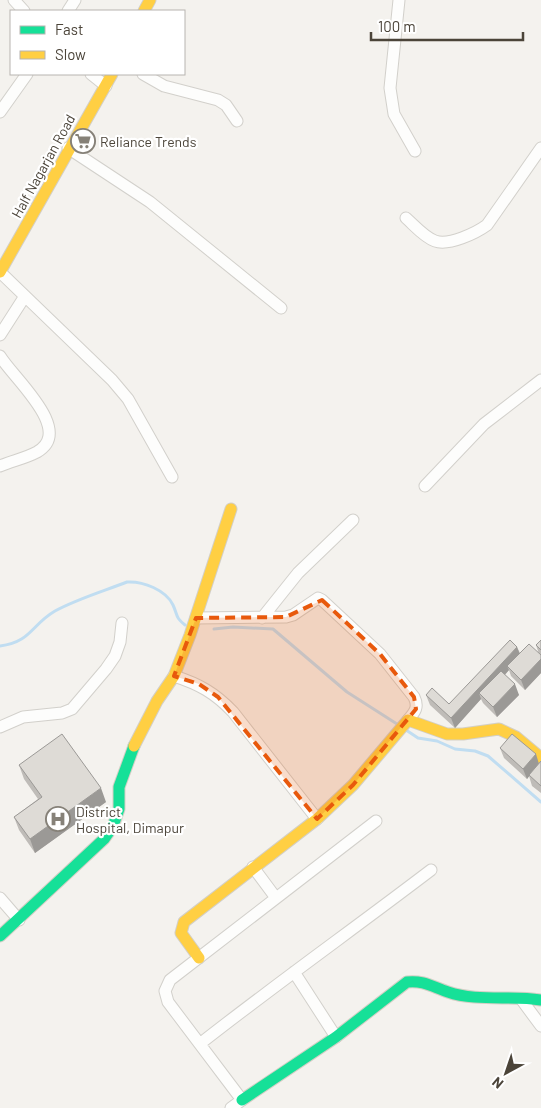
<svg xmlns="http://www.w3.org/2000/svg" width="541" height="1108" font-family="Barlow,sans-serif">
<style>
.lines{fill:none;stroke-linecap:round;stroke-linejoin:round}
.stream{stroke:#c0ddf1;stroke-width:3}
.street-casing{stroke:#d2d0cb;stroke-width:13}
.fast-casing{stroke:#d3cfc5;stroke-width:13}
.slow-casing{stroke:#d3cfc5;stroke-width:13}
.street{stroke:#fdfdfc;stroke-width:11}
.fast{stroke:#16e098;stroke-width:11}
.slow{stroke:#ffcf43;stroke-width:11}
.wall{fill:#bfbcb8}
.shaded-wall{fill:#9b9996}
.building{fill:#dedbd6;stroke:#9b9996}
.marked{fill:#e8590c;fill-opacity:0.2;stroke:#e8590c;stroke-width:4;stroke-dasharray:10 6;stroke-linejoin:round}
.labels{text-anchor:middle;dominant-baseline:central;stroke-width:4.5;stroke-linejoin:round;paint-order:stroke}
.poi-label{font-size:14px;fill:#4b4439;stroke:#fff;text-anchor:start}
.street-label{font-size:14px;fill:#4b4439;stroke:#fff}
</style>
<rect width="100%" height="100%" fill="#f4f2ee"/>
<g class="lines">
<path class="stream" d="M214,629L233,627L273,629L347,692L397,724
M0,646C31,642 31,625 55,611C77,599 104,591 127,582C143,581 166,590 173,605C178,616 175,617 185,625
M406,730L418,738L437,741L455,749L475,751L488,756L541,802"/>
<defs>
<path id="street" d="M14,0L24,11
M399,0L390,88L394,114L415,151
M68,11L75,0
M91,74L106,86
M143,74L164,86L218,100L226,105L237,121
M0,112L27,74
M68,148L150,202L281,308
M406,218C415,226 424,237 435,241C449,246 476,233 487,225L541,148
M0,272L112,380L128,399L172,477
M0,335L25,296
M0,356C13,378 75,430 37,452C26,458 12,461 0,466
M425,486L484,424L541,380
M196,618L286,617L293,615L318,598L322,600L380,654L414,697C419,707 415,712 408,720
M262,618L298,573L353,520
M174,676C199,684 215,693 233,712L317,819
M0,727L23,717L62,713L72,709L106,669L115,656L120,642L122,623
M253,867L276,898
M0,898L19,920
M294,972L336,1037
M521,999L541,1026
M201,1043C276,984 355,928 431,870
M231,1108L242,1100L168,1002L165,991L170,980L376,821"/>
<path id="fast" d="M0,936L104,839L113,826L119,809V787L134,746
M242,1100L336,1037L407,982C423,980 433,987 448,992C477,1002 511,995 541,1000"/>
<path id="slow" d="M144,11L150,0
M0,272L112,74
M134,746L157,701L174,676L190,635L231,509
M199,958L181,933L184,922L317,819L353,785L408,720L447,734H463L499,729L516,737L541,758"/>
</defs>
<use href="#street" class="street-casing"/>
<use href="#fast" class="fast-casing"/>
<use href="#slow" class="slow-casing"/>
<use href="#street" class="street"/>
<use href="#fast" class="fast"/>
<use href="#slow" class="slow"/>
</g>
<path class="wall" d="M541,640V673L525,690L511,676L509,670L505,675L519,695L497,717L483,703L481,699L455,728L430,705L426,695L449,704L517,647L520,653L539,654L536,645Z
M500,748L539,763L541,761V793L532,786L529,776L527,779L504,758Z
M19,765L106,802L35,853L19,830L14,817L38,799L24,779Z"/>
<path class="shaded-wall" d="M517,647L521,657L507,666L509,670L484,697L479,693L481,699L455,728L451,718Z
M541,659V673L525,690L521,680Z
M515,684L519,695L497,717L493,707Z
M536,754L539,764L527,779L523,769Z
M101,788L106,802L35,853L30,839Z"/>
<path class="building" d="M510,640L517,647L451,718L426,695L432,688L449,704Z
M541,640V650L536,645Z
M529,644L541,655V659L521,680L507,666Z
M501,671L515,684L493,707L479,693Z
M62,734L101,788L30,839L14,817L42,797L19,765Z
M512,734L536,754L523,769L500,748Z
M541,761V786L529,775Z"/>
<path class="marked" d="M322,600L380,654L414,697L416,709L353,785L317,819L218,697L199,684L174,676L196,618L286,617Z"/>
<defs>
<symbol id="supermarket-ring" viewBox="-11 -11 22 22"><circle r="9.5" fill="#fff" stroke="#868178" stroke-width="1.5"/><path d="M-6-5.5h2.5l.6 2H6L4.5 2H-2.5L-4.4-4H-6ZM-1.5 3.2a1.3 1.3 0 1 0 .1 0ZM3 3.2a1.3 1.3 0 1 0 .1 0Z" fill="#868178"/></symbol>
<symbol id="hospital-ring" viewBox="-11 -11 22 22"><circle r="9.5" fill="#fff" stroke="#868178" stroke-width="1.5"/><path d="M-5-5h3v3.5h4V-5h3V5h-3V1.5h-4V5h-3Z" fill="#868178"/></symbol>
</defs>
<g fill-rule="evenodd">
<use href="#supermarket-ring" x="69" y="127" width="28" height="28"/>
<use href="#hospital-ring" x="44" y="805" width="28" height="28"/>
</g>
<g class="labels">
<g class="poi-label">
<text x="100" y="141">Reliance Trends</text>
<text x="76" y="811">District<tspan x="76" dy="16">Hospital, Dimapur</tspan></text>
</g>
<g class="street-label">
<text transform="translate(43 166) rotate(-61)">Half Nagarjan Road</text>
</g>
</g>
<rect x="10" y="10" width="175" height="65" fill="#ffffff" stroke="#b7b4b0"/>
<rect x="20" y="26" width="25" height="8" fill="#16e098" stroke="#b7b4b0"/>
<text x="55" y="35" font-size="15" fill="#4b4439">Fast</text>
<rect x="20" y="51" width="25" height="8" fill="#ffcf43" stroke="#b7b4b0"/>
<text x="55" y="60" font-size="15" fill="#4b4439">Slow</text>
<g transform="translate(506 1073) rotate(220)" stroke="#ffffff" stroke-width="4" paint-order="stroke">
<path d="M0-4L9 19L0 12L-9 19Z" fill="#4b4439"/>
<text y="-8" font-size="14" font-weight="bold" text-anchor="middle" fill="#4b4439">N</text>
</g>
<path d="M371 32v8h152v-8" fill="none" stroke="#4b4439" stroke-width="2.5"/>
<text x="378" y="32" font-size="15" fill="#4b4439" stroke="#ffffff" stroke-width="4" paint-order="stroke">100 m</text>
</svg>
